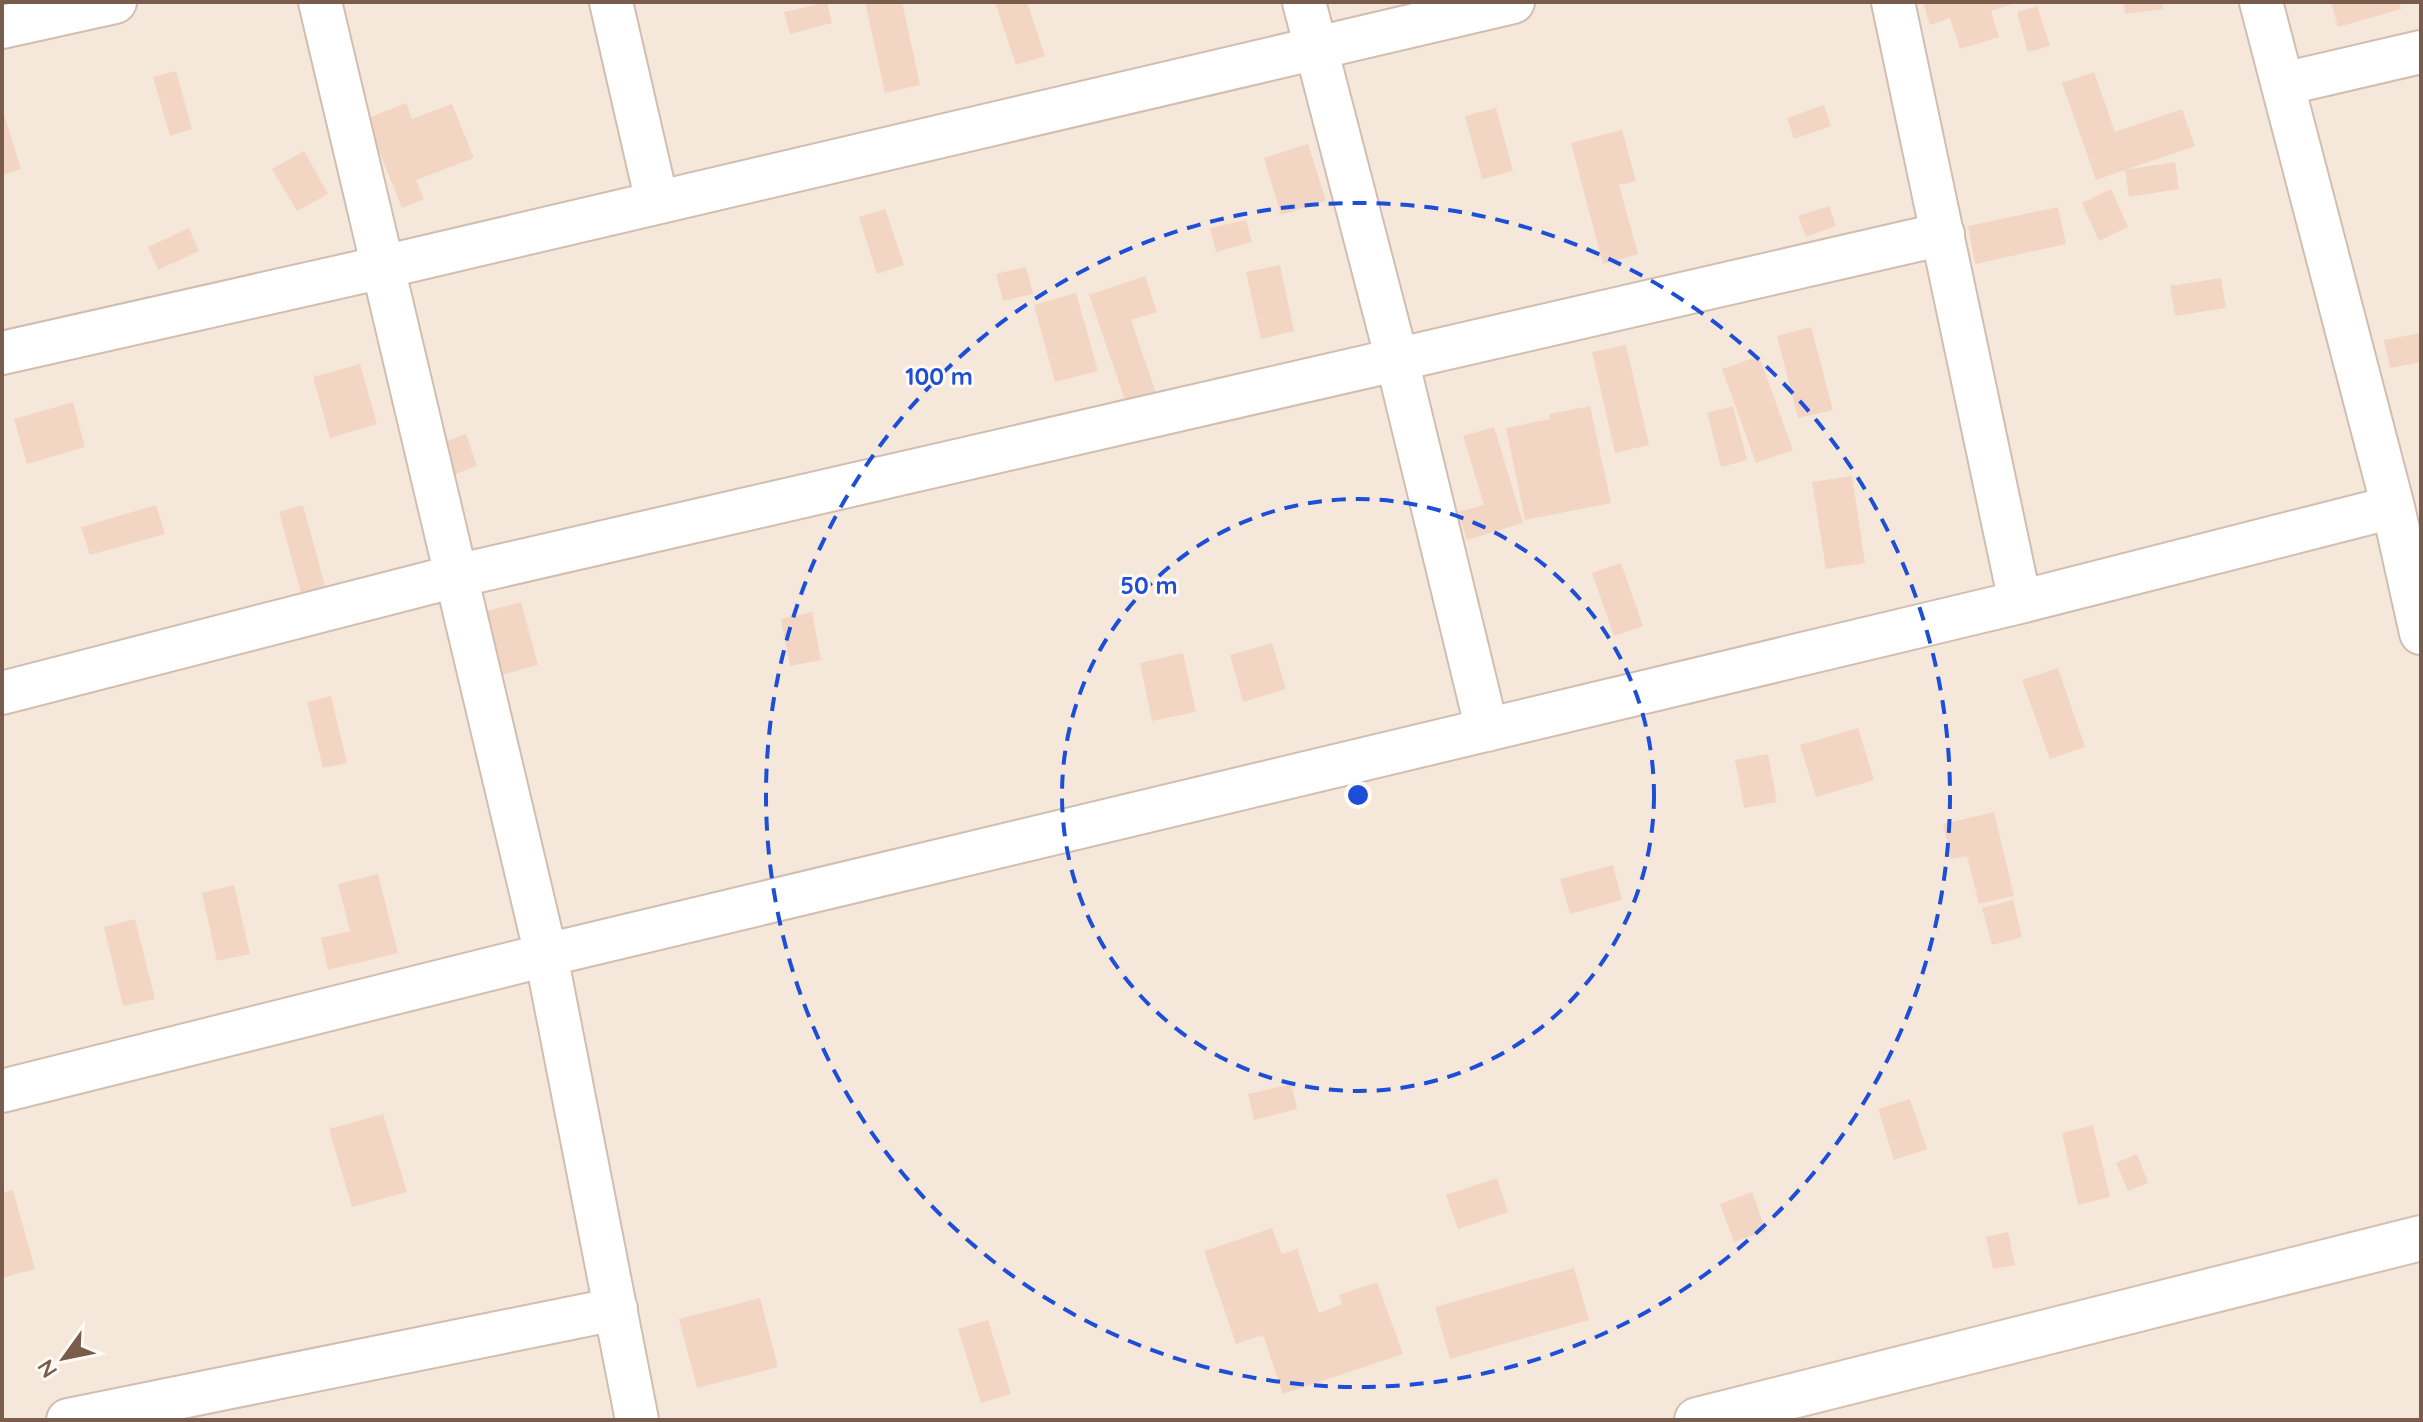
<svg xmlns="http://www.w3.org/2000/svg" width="2423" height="1422" font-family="Quicksand,sans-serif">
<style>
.residential{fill:#f5e8da}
.building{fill:#f3d5c3}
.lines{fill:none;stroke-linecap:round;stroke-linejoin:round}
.minor-casing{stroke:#d1beb0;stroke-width:46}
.secondary-casing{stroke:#d6c0b0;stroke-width:48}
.minor{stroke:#fff;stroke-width:42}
.secondary{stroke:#fff;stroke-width:44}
.ring{fill:none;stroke:#1d4ed8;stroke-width:4;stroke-dasharray:14 10}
.centre{fill:#1d4ed8;stroke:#fffaf3;stroke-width:4}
.ring-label{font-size:24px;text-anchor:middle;font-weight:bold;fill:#1d4ed8;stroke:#fffaf3;stroke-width:6;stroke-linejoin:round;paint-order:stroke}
</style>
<rect width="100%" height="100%" fill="#fdf6ec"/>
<path class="residential" d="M2,2H2421V1420H2Z"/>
<path class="building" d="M827,2L832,23L790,34L784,12Z
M865,2H902L920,85L885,93Z
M995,2H1027L1045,56L1016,65Z
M1923,2H2015V3L1991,11L1999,37L1960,49L1950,18L1930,25Z
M2124,2H2162L2163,9L2125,14Z
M2331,2H2399L2401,9L2338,27Z
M2037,6L2050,46L2028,52L2017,12Z
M176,71L192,129L170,136L153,77Z
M2094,72L2115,132L2182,109L2195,146L2096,180L2062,83Z
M406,103L412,119L452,104L474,158L416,180L424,199L402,208L366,119Z
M1824,105L1831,126L1794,139L1787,118Z
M2,108L21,169L2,175Z
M1496,108L1513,171L1482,179L1465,116Z
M1622,130L1636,181L1619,185L1638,254L1603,264L1571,143Z
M1308,144L1326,201L1281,215L1264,158Z
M304,151L328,194L297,211L272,169Z
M2175,162L2179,189L2129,197L2125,170Z
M2111,189L2128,227L2099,241L2082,203Z
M1829,206L1836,226L1806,237L1798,216Z
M2058,207L2066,244L1975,264L1968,226Z
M885,209L904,265L877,274L859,217Z
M1246,220L1252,242L1216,252L1210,228Z
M189,228L199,251L158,270L148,247Z
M1280,265L1294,331L1261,339L1246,272Z
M1026,267L1033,294L1003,301L996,274Z
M1145,276L1157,312L1131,320L1157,396L1127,406L1089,295Z
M2221,278L2226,308L2175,316L2170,286Z
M1076,293L1098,371L1055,382L1034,305Z
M1811,327L1833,410L1798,418L1777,336Z
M2421,333V362L2390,368L2384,340Z
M1626,345L1649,445L1615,453L1592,352Z
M1759,356L1793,450L1756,463L1722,369Z
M360,364L377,424L330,438L313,377Z
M73,402L85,447L27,464L14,419Z
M1590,406L1611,503L1525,520L1506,428L1550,419L1549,414Z
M1733,406L1747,460L1721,467L1707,413Z
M1494,427L1523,523L1467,540L1458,512L1484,505L1463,436Z
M466,434L477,466L453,475L442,443Z
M1852,476L1865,563L1826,569L1812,482Z
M156,505L165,534L90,555L81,527Z
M303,505L325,586L301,593L279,512Z
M1621,563L1643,626L1614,636L1592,573Z
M521,602L538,665L501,675L484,612Z
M812,612L821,660L790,666L781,619Z
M1272,643L1286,689L1243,702L1230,655Z
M1183,653L1196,712L1152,721L1140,663Z
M2058,668L2085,747L2050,759L2022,680Z
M331,696L347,763L323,768L307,702Z
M1858,728L1874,780L1816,797L1800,745Z
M1768,754L1777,802L1744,808L1735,760Z
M1994,812L2014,896L1979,904L1967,856L1951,859L1943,824Z
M1613,865L1622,900L1570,914L1560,879Z
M378,874L398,953L328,970L321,938L350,931L338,884Z
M234,885L250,954L217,961L202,893Z
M2013,900L2022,937L1992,945L1982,908Z
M135,919L155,999L123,1006L104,927Z
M1291,1084L1297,1109L1254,1120L1248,1094Z
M1910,1099L1927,1149L1894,1160L1878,1109Z
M383,1114L407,1192L352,1207L329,1129Z
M2093,1125L2110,1197L2078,1205L2062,1133Z
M2137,1154L2148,1183L2128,1191L2116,1163Z
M1497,1178L1508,1212L1458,1229L1446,1195Z
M13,1190L35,1269L2,1278V1193Z
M1752,1192L1766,1231L1734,1242L1720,1204Z
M1272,1228L1282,1254L1297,1249L1319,1313L1342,1304L1339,1295L1377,1282L1403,1354L1283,1394L1263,1335L1236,1344L1204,1251Z
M2008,1232L2015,1265L1993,1269L1986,1237Z
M1574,1268L1589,1320L1450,1359L1435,1307Z
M760,1298L778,1367L697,1388L679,1319Z
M988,1320L1011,1394L981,1403L958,1329Z"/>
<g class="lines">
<defs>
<path id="minor" d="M320,2L546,955L637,1420
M611,2L657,202
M1304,2L1397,360L1487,730
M1893,2L2020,602
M2261,2L2393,507L2421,633
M2,27L115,2
M2283,84L2421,52
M2,353L383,267L1513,2
M2,693L456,576L1943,234
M2,1091L546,955L2020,602L2393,507
M68,1420L616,1309"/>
<path id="secondary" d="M1697,1420L2421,1238"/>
</defs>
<use href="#minor" class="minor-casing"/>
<use href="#secondary" class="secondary-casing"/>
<use href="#minor" class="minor"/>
<use href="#secondary" class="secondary"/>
</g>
<g class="ring">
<circle cx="1358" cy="795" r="296"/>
<circle cx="1358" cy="795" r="592"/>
</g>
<circle cx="1358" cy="795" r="12" class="centre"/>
<g class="ring-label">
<text x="939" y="385">100 m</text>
<text x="1149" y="594">50 m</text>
</g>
<rect width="2423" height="1422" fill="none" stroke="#7a5c4d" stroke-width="8"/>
<g transform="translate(64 1358) rotate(237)" stroke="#fffaf3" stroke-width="6" paint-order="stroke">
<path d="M0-6L14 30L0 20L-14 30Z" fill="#7a5c4d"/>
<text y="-12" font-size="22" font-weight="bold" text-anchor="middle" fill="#7a5c4d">N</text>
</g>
</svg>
